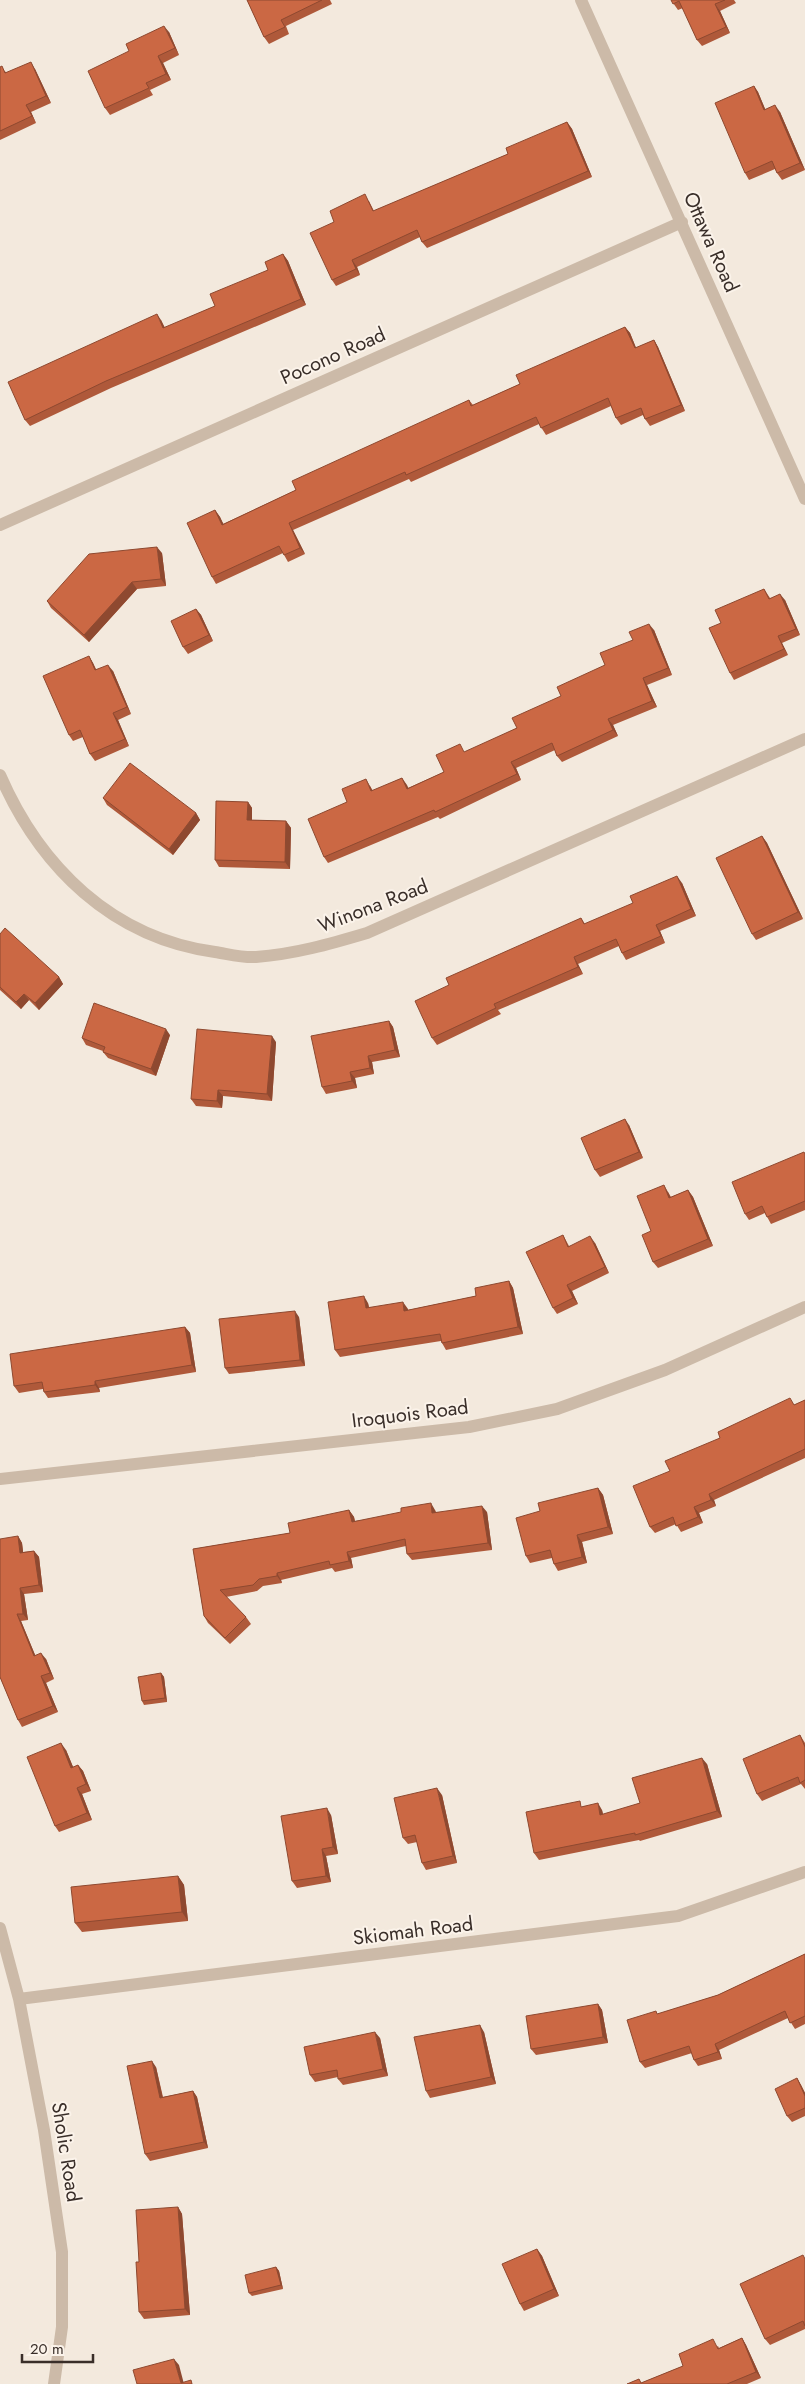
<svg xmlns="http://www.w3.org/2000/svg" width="805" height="2384" font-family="Jost,sans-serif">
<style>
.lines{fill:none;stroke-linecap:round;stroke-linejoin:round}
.street{stroke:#ccbaa8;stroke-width:12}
.wall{fill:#af593a}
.shaded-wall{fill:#8e4930}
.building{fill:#cb6844;stroke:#8e4930}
.labels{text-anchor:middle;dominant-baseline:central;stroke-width:4;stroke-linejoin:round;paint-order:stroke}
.street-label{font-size:20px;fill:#392e29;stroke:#fbf3ea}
</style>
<rect width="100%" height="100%" fill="#f3e9dd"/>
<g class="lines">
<path class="street" d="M581,0L805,499
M0,525L682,222
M0,775C40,867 112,938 215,952C228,954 243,958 256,957C295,954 330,944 367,933L805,739
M0,1479L469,1427L557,1409L665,1370L805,1307
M0,1928L19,1999L44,2130L62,2252V2327L54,2384
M19,1999L678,1916L805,1872"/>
</g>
<path class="wall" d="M247,0H330L332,4L286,26L289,34L269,44L264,37Z
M671,0H734L736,3L720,11L730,33L702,46L697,40L683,8L678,10Z
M169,32L179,55L163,63L171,80L150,90L153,95L110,115L105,108Z
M0,67L7,73L35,69L51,103L31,112L36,123L0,140Z
M754,86L758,92L765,109L780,112L805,170L782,180L777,173L775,169L749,180L745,173Z
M567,122L572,129L592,177L427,248L422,242L420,237L357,267L360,275L336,286L332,280L334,222L369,201L374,211L508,154Z
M283,254L288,261L306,305L111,388L30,426L25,420L161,320L165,328L215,306L268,270Z
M625,327L630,333L636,348L654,340L658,347L685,411L650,426L645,419L643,415L621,425L616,418L611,406L546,435L539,424L411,482L409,479L293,530L305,554L288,562L283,553L216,584L212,577L215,510L220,517L223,524L296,490L469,400L473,405L520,384Z
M162,553L166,586L137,589L89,642L51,608L47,601Z
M764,589L770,598L785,600L800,635L782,643L788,655L734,680L730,673L721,623Z
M196,609L201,615L213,641L188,654L183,647Z
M654,630L672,675L647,685L657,707L613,725L618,736L562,762L557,756L555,750L516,768L521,780L440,819L438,817L328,863L324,857L347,802L370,786L373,791L402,778L408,788L444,772L466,752L517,728L605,665L633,640Z
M89,656L93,663L96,669L113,671L131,714L118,720L129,746L95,761L90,754L83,737L73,741L69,735Z
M103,798L196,813L200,820L173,855L107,805Z
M248,802L252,808V820L286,821L291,828L290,869L219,867L215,860Z
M762,836L767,843L803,919L756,940L752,934Z
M682,883L696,916L660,931L665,943L626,960L622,953L619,946L578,964L583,974L498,1010L501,1014L437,1045L432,1038L449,985L581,918L585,924Z
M0,934L59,977L63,984L39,1010L29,1000L21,1009L0,990Z
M389,1021L393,1027L400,1057L372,1062L374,1074L355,1078L357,1088L326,1094L322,1087Z
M170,1035L156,1076L108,1058L103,1052V1051L86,1045L82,1038Z
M276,1042L272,1101L223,1096L222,1108L196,1106L191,1099Z
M629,1125L643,1158L600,1177L595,1170Z
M805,1153V1210L771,1224L765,1213L749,1220L745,1214Z
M688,1190L693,1197L713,1246L658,1268L653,1262L651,1231L668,1192L671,1197Z
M563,1235L569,1246L595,1243L609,1273L572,1291L578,1304L557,1314L553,1308Z
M509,1281L513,1288L523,1334L446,1350L442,1343L441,1341L340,1357L335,1350L368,1303L369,1307L408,1309V1310L476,1296Z
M299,1317L305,1366L229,1374L225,1368Z
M185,1327L190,1333L196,1372L99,1388L100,1392L48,1398L44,1392L43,1389L19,1393L14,1386Z
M805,1400V1458L714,1500L716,1506L699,1513L703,1523L681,1532L676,1524L655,1533L650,1527L670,1471L720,1438Z
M598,1488L603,1495L613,1534L582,1542L587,1563L558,1571L554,1564L552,1558L530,1563L526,1556L540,1511Z
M349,1510L354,1517L355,1521L435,1510L436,1512H487L492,1550L412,1560L407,1554L406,1546L351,1558L353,1568L335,1572L332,1568L281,1580L282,1583L263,1586L257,1591L226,1597L246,1617L251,1624L230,1644L208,1623L204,1616L193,1549L290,1533Z
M18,1536L22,1543L23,1552L34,1551L39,1557L43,1592L24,1594L28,1620L21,1621L35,1655L46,1659L54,1679L46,1683L58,1712L22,1727L18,1720L0,1677Z
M161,1673L164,1677L167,1702L144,1705L142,1701Z
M800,1735L805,1743V1789L801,1784L762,1801L757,1794Z
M66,1750L73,1767L78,1765L83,1771L91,1791L82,1794L92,1820L59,1832L55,1826Z
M707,1764L722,1817L640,1841L639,1840L539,1860L534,1853L584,1806L602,1810L603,1815L640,1803Z
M442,1795L457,1863L426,1870L422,1863L417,1842L408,1844L403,1838Z
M331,1815L338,1854L326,1856L331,1882L297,1888L292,1881Z
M178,1876L184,1885L188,1921L82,1932L75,1923Z
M805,1954V2024L795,2029L788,2018L719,2050L722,2059L698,2066L694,2060L692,2053L645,2068L640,2062L658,2014L718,1995Z
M598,2004L602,2010L608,2043L536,2055L531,2049Z
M484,2032L496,2084L430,2098L426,2091Z
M380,2038L388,2076L343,2085L338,2079V2077L315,2082L310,2075Z
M156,2067L163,2097L193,2091L197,2097L208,2148L150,2161L145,2154Z
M797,2078L801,2085L805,2093V2116L792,2122L787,2116Z
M178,2207L182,2214L190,2315L144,2319L139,2312V2262Z
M537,2249L542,2256L559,2296L524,2311L520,2304Z
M805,2258V2329L770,2345L765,2339Z
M276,2267L279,2271L283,2289L252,2296L249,2293Z
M742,2338L746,2345L761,2378L747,2384H627L639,2379L641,2383L683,2366L718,2346L719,2348Z"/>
<path class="shaded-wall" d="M715,4L720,11L730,33L726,27Z
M164,26L169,32L179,55L175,48Z
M158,56L163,63L171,80L166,74Z
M31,62L35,69L51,103L46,96Z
M754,86L758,92L768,116L764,110Z
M26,105L31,112L36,123L32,116Z
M775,105L780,112L805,170L800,163Z
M567,122L572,129L592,177L588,171Z
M283,254L288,261L306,305L301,299Z
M352,260L357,267L360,275L356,269Z
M157,314L161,320L168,335L163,328Z
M625,327L630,333L639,355L635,348Z
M654,340L658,347L685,411L681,405Z
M215,510L220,517L227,531L222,525Z
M289,523L293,530L305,554L300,548Z
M157,547L162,553L166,586L161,579Z
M132,582L137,589L89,642L84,635Z
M780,594L785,600L800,635L796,629Z
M196,609L201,615L213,641L209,635Z
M649,624L654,630L672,675L668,668Z
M778,636L782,643L788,655L784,649Z
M89,656L93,663L99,677L95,670Z
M108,665L113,671L131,714L127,707Z
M643,678L647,685L657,707L652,701Z
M113,713L118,720L129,746L125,739Z
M608,719L613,725L618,736L613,730Z
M511,762L516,768L521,780L517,774Z
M402,778L407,785L412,796L407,789Z
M366,779L370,786L376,798L371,791Z
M248,802L252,808V827L247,820Z
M196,813L200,820L173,855L169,849Z
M286,821L291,828L290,869L285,862Z
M762,836L767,843L803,919L798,912Z
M677,876L682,883L696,916L691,909Z
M656,925L660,931L665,943L661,936Z
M574,957L578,964L583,974L578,967Z
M59,977L63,984L39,1010L35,1003Z
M24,994L29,1000L21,1009L16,1002Z
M389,1021L393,1027L400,1057L395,1050Z
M166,1029L170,1035L156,1076L151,1069Z
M272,1036L276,1042L272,1101L267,1094Z
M368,1056L372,1062L374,1074L370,1068Z
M350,1072L355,1078L357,1088L352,1081Z
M218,1090L223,1096L222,1108L217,1101Z
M625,1119L629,1125L643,1158L639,1152Z
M664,1185L668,1192L674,1205L669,1198Z
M688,1190L693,1197L713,1246L708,1239Z
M590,1236L595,1243L609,1273L605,1267Z
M509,1281L513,1288L523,1334L518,1327Z
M567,1285L572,1291L578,1304L573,1298Z
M364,1296L368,1303L370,1314L366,1308Z
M403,1302L408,1309L409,1317L404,1311Z
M295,1311L299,1317L305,1366L300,1360Z
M185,1327L190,1333L196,1372L192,1365Z
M95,1381L99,1388L100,1392L95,1385Z
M598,1488L603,1495L613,1534L608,1527Z
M709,1494L714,1500L716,1506L711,1500Z
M431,1503L435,1510L437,1519L432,1513Z
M482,1506L487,1512L492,1550L488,1543Z
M694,1507L699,1513L703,1523L698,1517Z
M349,1510L354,1517L356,1528L352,1522Z
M577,1535L582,1542L587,1563L582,1557Z
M18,1536L22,1543L24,1559L20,1553Z
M34,1551L39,1557L43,1592L39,1585Z
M347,1552L351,1558L353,1568L349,1561Z
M277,1573L281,1580L282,1583L277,1576Z
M20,1588L24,1594L28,1620L23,1614Z
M17,1614L21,1621L38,1662L34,1656Z
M41,1653L46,1659L54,1679L50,1673Z
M161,1673L164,1677L167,1702L165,1698Z
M41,1676L46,1683L58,1712L53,1706Z
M61,1743L66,1750L76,1774L71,1768Z
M702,1758L707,1764L722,1817L717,1811Z
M78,1765L83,1771L91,1791L86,1784Z
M77,1788L82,1794L92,1820L87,1813Z
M437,1788L442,1795L457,1863L453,1856Z
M598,1803L602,1810L605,1822L600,1815Z
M327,1808L331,1815L338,1854L333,1847Z
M322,1849L326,1856L331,1882L326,1876Z
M178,1876L184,1885L188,1921L182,1912Z
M598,2004L602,2010L608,2043L603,2037Z
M480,2025L484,2032L496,2084L491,2077Z
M375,2032L380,2038L388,2076L383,2069Z
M715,2044L719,2050L722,2059L718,2052Z
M152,2061L156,2067L164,2104L160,2098Z
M797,2078L801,2085L805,2093V2096Z
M193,2091L197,2097L208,2148L204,2142Z
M178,2207L182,2214L190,2315L185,2309Z
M537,2249L542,2256L559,2296L554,2289Z
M276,2267L279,2271L283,2289L281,2285Z
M742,2338L746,2345L761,2378L756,2372Z
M174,2359L179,2365L184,2384H181Z"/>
<path class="building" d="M247,0H322L281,20L285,27L264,37Z
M671,0H725L715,4L726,27L697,40L679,1L673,4Z
M164,26L175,48L158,56L166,74L146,83L149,88L105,108L88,71L129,51L126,44Z
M31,62L46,96L26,105L32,116L0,131V67L2,66L5,73Z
M754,86L764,110L775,105L800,163L777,173L772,161L745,173L715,103Z
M567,122L588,171L422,242L417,230L352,260L356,269L332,280L310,233L334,222L330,211L365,194L373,211L508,154L506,148Z
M283,254L301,299L106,381L25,420L8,382L157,314L163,328L215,306L210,294L268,270L265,262Z
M625,327L635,348L654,340L681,405L645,419L641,408L616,418L608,398L541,428L536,417L406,475L405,472L289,523L300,548L284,555L279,546L212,577L187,523L215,510L222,525L296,490L292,481L469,400L471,406L520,384L516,375Z
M157,547L161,579L132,582L84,635L47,601L89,554Z
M764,589L769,599L780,594L796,629L778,636L784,649L730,673L709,628L721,623L715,610Z
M196,609L209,635L183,647L171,621Z
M649,624L668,668L643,678L652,701L608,719L613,730L557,756L552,743L511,762L517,774L435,812L434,810L324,857L308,819L347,802L342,789L366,779L371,791L402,778L407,789L444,772L436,755L460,744L464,752L517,728L512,718L561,696L557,687L605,665L600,653L633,640L629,632Z
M89,656L95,670L108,665L127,707L113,713L125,739L90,754L80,730L69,735L43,676Z
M130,763L196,813L169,849L103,798Z
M216,801L248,802L247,820L286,821L285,862L215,860Z
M762,836L798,912L752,934L716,858Z
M677,876L691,909L656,925L661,936L622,953L616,939L574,957L578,967L494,1004L496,1008L432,1038L415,1001L449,985L446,978L581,918L584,924L633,903L630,896Z
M5,928L59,977L35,1003L24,994L16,1002L0,987V934Z
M94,1003L166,1029L151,1069L103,1052L105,1047L82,1038Z
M389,1021L395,1050L368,1056L370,1068L350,1072L352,1081L322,1087L311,1036Z
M197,1029L272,1036L267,1094L218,1090L217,1101L191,1099Z
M625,1119L639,1152L595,1170L581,1138Z
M804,1152L805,1154V1201L767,1217L762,1206L745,1214L732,1182Z
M664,1185L669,1198L688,1190L708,1239L653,1262L642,1235L651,1231L637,1196Z
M563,1235L568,1247L590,1236L605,1267L567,1285L573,1298L553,1308L526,1252Z
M509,1281L518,1327L442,1343L440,1334L335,1350L328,1302L364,1296L366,1308L403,1302L404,1311L476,1296L475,1288Z
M295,1311L300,1360L225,1368L219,1319Z
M185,1327L192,1365L95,1381V1385L44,1392L42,1382L14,1386L10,1354Z
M790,1398L794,1405L805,1400V1449L709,1494L711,1500L694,1507L698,1517L676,1526L673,1517L650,1527L633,1486L670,1471L665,1461L720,1438L718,1432Z
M598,1488L608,1527L577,1535L582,1557L554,1564L550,1550L526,1556L516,1518L540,1511L538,1503Z
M431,1503L432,1513L482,1506L488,1543L407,1554L405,1539L347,1552L349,1561L330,1565L329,1561L277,1573V1576L259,1579L253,1585L220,1590L246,1617L225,1638L204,1616L193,1549L290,1533L288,1523L349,1510L352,1522L401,1512V1508Z
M18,1536L20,1553L34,1551L39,1585L20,1588L23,1614H17L34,1656L41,1653L50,1673L41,1676L53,1706L18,1720L0,1677V1539Z
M161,1673L165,1698L142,1701L138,1677Z
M800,1735L805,1747V1780L800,1783L798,1777L757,1794L743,1759Z
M61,1743L71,1768L78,1765L86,1784L77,1788L87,1813L55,1826L27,1757Z
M702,1758L717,1811L635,1835V1833L534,1853L526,1812L580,1801L581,1807L598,1803L600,1815L640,1803L632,1778Z
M437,1788L453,1856L422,1863L415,1835L403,1838L394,1798Z
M327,1808L333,1847L322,1849L326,1876L292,1881L281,1816Z
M178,1876L182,1912L75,1923L71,1887Z
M805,1954V2016L790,2023L785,2011L715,2044L718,2052L694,2060L689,2046L640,2062L627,2020L656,2011L657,2014L718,1995Z
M598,2004L603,2037L531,2049L526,2016Z
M480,2025L491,2077L426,2091L414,2037Z
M375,2032L383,2069L338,2079L337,2070L310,2075L304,2047Z
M152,2061L160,2098L193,2091L204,2142L145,2154L127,2066Z
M797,2078L805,2096V2108L787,2116L775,2089Z
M178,2207L185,2309L139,2312L136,2262H139L136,2210Z
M537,2249L554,2289L520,2304L502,2264Z
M803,2255L805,2259V2326L803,2321L765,2339L740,2284Z
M276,2267L281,2285L249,2293L245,2275Z
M742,2338L756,2372L727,2384H627L639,2379L641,2383L683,2366L679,2354L713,2339L718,2349Z
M174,2359L181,2383L191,2380L192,2384H137L133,2370Z"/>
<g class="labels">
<g class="street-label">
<text transform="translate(711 242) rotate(66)">Ottawa Road</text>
<text transform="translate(333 356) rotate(-24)">Pocono Road</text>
<text transform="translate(373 906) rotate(-21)">Winona Road</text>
<text transform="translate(410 1414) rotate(-7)">Iroquois Road</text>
<text transform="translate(413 1931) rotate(-7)">Skiomah Road</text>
<text transform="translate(66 2152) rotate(81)">Sholic Road</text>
</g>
</g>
<path d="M22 2354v8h71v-8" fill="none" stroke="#392e29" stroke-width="2.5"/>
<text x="30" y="2354" font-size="15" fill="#392e29" stroke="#fbf3ea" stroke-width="4" paint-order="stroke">20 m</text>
</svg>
